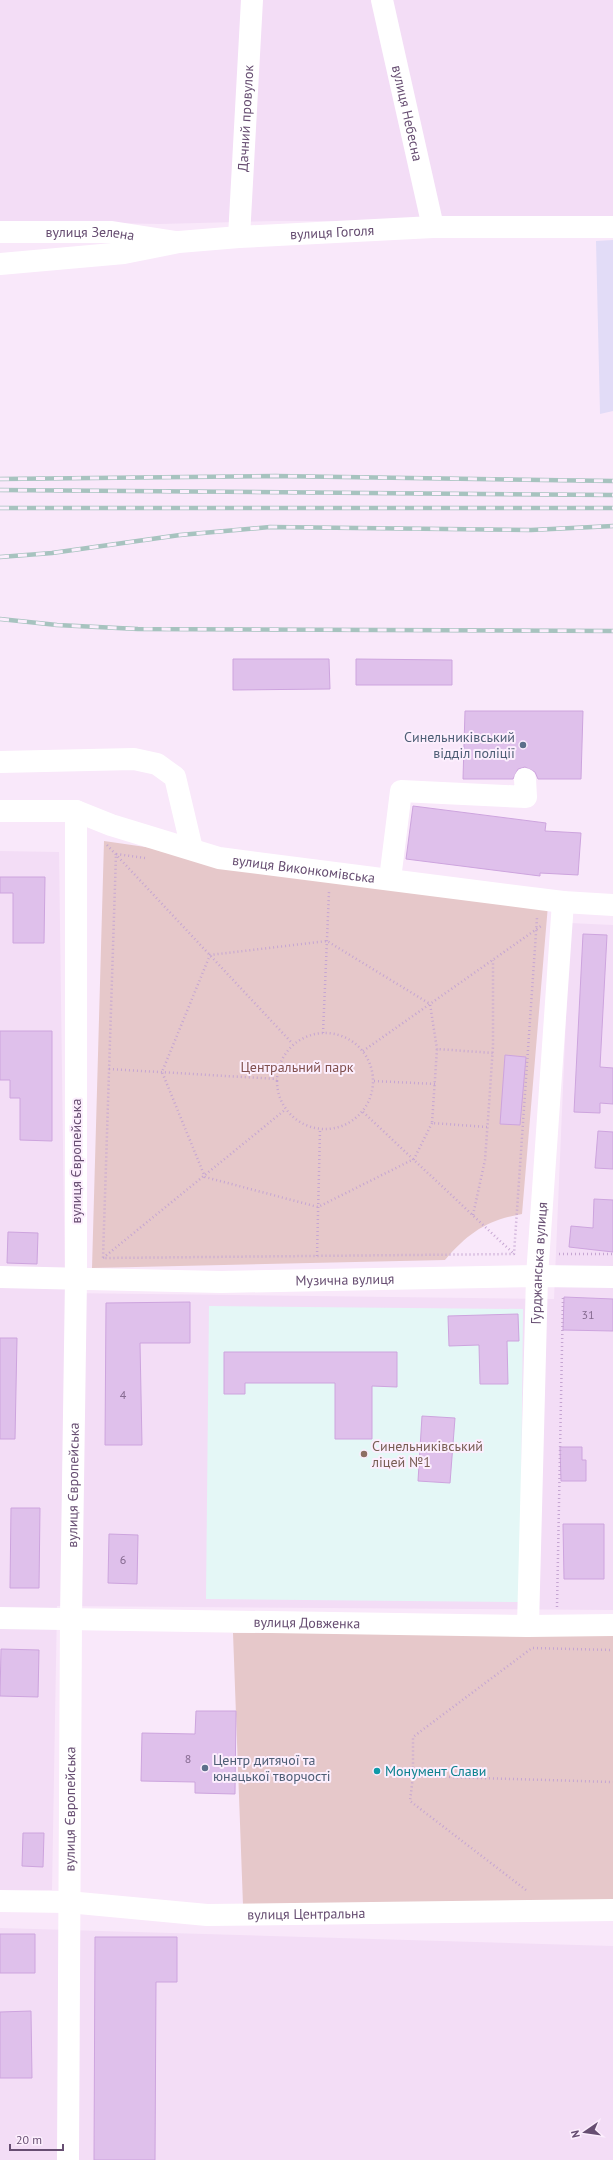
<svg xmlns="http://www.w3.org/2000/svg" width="613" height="2160" font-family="'PT Sans',sans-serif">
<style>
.residential{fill:#f3ddf6}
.education{fill:#e4f7f6}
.medical{fill:#e2dcf7}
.green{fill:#e6c8ca}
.building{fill:#dfc0eb;stroke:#cda4de}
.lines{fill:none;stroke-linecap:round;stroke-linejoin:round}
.path{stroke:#c5a5d2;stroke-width:2.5;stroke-dasharray:1 3;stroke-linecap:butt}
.minor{stroke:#fff;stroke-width:22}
.tertiary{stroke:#fff;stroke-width:22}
.secondary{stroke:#fff;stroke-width:22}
.rail-casing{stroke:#a7c3bf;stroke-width:4.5}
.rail{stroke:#fceefd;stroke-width:3;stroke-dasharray:9;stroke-linecap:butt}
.service-dot{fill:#5c6f8a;stroke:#fceefd;stroke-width:1.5}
.education-dot{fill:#8d6e63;stroke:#fceefd;stroke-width:1.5}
.culture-dot{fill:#0f9aa8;stroke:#fceefd;stroke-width:1.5}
.labels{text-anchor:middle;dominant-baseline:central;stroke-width:4;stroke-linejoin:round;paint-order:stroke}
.number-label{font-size:12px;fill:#856a90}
.street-label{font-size:14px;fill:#674e72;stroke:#fceefd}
.service-label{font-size:14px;fill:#4e5e75;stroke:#fceefd;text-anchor:end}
.park-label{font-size:14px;fill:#81504e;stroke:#fceefd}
.education-label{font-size:14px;fill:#785e54;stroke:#fceefd;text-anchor:start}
.culture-label{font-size:14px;fill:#0d838f;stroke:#fceefd;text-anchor:start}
</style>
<rect width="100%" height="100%" fill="#f9e8fa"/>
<path class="residential" d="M0,0H613V221H274L160,224L0,221Z
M0,851L59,852L65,1293L554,1299L570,923L613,925V1610L57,1606L52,1890L0,1891Z
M0,1928L613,1946V2160H0Z"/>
<path class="education" d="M209,1306L523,1309L520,1602L206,1599Z"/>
<path class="medical" d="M613,240V411L600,414L596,241Z"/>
<path class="green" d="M104,841L548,905L522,1214C487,1220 468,1233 445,1260L92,1268Z
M613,1632V1903L243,1905L233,1633Z"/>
<path class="building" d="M233,659H329L330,689L233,690Z
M356,659L452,660V685H356Z
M465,711H583L581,779H538L535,772L525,767L518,769L513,779H463Z
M413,806L546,823L545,831L581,833L578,875L540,873V876L406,859Z
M0,877H45L44,943H13V893H0Z
M583,934L607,935L600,1067L613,1068V1104L600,1103V1113L574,1112Z
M0,1031H52V1141L20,1140V1098H10V1080H0Z
M505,1055L526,1057L520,1125L500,1124Z
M598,1131L613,1132V1169L595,1168Z
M594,1199L613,1200V1252L569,1247L571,1226L593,1228Z
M8,1232L38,1233L37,1264L7,1263Z
M564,1297L613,1299V1331L563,1330Z
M190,1302V1343H140L142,1445H105L106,1303Z
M518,1314L519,1341H507L508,1384H480L479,1345L449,1346L448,1316Z
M0,1338H17L15,1439H0Z
M224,1352H397V1387L372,1386V1439H335V1383H245V1394H224Z
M422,1416L455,1418L450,1483L418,1481Z
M560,1447H582V1460H586V1481H561Z
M11,1508H40L39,1588H10Z
M563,1524H604V1579H564Z
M109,1534L138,1535L137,1584L108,1583Z
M1,1649L39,1650L38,1697L0,1696Z
M196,1711H236L235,1794L195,1793V1782L141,1781L142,1733L195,1734Z
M23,1833H44L43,1867L22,1866Z
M0,1934H35V1973H0Z
M95,1937H177V1982H156L155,2160H94Z
M31,2011L32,2078H0V2012Z"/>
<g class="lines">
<path class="path" d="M107,845L292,1043
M145,858L116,854L103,1258L514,1254L537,918
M277 1081a48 48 0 1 1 96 0a48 48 0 1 1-96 0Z
M323,1033L329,892
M363,1051L541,926
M109,1069L277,1079
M374,1081L435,1084
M363,1112L514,1254
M432,1123L414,1159L318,1207L205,1177L162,1072L210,955L327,941L430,1004L437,1049
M487,1127L432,1123L437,1049L493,1053
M473,1215L485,1160L489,1105L493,1046V960
M559,1254H613
M317,1256L320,1130
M103,1258L286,1109
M557,1607L563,1296
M413,1776L613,1782
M526,1890L410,1801L413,1776V1737L532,1648L613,1650"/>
<g class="minor">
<path id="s1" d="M382,0L433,227"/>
<path id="s2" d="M0,232H112L176,242"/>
<path id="s3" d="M239,237L252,0"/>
<path d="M390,879L401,791L526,797L525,779"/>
<path id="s4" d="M0,1277L221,1282L537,1276L613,1277"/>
<path id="s5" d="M0,1618L528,1626L613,1625"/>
<path id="s6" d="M528,1626L537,1276L563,902"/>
<path id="s7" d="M68,2160L71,1618L76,1279V811"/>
</g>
<g class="tertiary">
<path id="s8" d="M0,264L124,253L179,242L239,237L433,227H613"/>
<path d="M0,762L134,759L157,764L175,777L192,849"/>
<path id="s9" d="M0,811H76L111,825L219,858L563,902L613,905"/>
</g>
<path class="secondary" id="s10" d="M0,1901L68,1902L207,1915L613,1910"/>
<defs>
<path id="rail" d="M0,479L275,476L613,481
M0,490L613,495
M0,508H613
M0,557L52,553L180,535L270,527L531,530L613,526
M0,619L57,625L138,629L613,631"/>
</defs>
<use href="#rail" class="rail-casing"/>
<use href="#rail" class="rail"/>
</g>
<g class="service-dot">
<circle cx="523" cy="745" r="4"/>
<circle cx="205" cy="1768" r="4"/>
</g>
<circle class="education-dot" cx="364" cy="1454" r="4"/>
<circle class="culture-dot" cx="377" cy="1771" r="4"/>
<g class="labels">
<g class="number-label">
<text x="588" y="1314">31</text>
<text x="123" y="1394">4</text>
<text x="123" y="1559">6</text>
<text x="188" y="1758">8</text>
</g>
<g class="street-label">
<text stroke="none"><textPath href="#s1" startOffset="116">вулиця Небесна</textPath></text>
<text stroke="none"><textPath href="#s3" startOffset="119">Дачний провулок</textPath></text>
<text stroke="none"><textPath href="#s8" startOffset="334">вулиця Гоголя</textPath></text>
<text stroke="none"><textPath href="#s2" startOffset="90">вулиця Зелена</textPath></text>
<text stroke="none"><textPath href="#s9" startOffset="312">вулиця Виконкомівська</textPath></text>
<text transform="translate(76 1161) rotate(-90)">вулиця Європейська</text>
<text stroke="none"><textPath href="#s6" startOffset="363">Гурджанська вулиця</textPath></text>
<text stroke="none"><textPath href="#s4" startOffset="345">Музична вулиця</textPath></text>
<text stroke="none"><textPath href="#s7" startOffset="675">вулиця Європейська</textPath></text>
<text stroke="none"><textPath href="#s5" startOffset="307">вулиця Довженка</textPath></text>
<text stroke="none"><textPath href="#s7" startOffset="351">вулиця Європейська</textPath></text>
<text stroke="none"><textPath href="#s10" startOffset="307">вулиця Центральна</textPath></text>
</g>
<g class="service-label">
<text x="515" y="737">Синельниківський<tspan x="515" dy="16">відділ поліції</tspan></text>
<text x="213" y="1760" text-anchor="start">Центр дитячої та<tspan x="213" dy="16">юнацької творчості</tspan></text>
</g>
<g class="park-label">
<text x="297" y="1067">Центральний парк</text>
</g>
<g class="education-label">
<text x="372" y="1446">Синельниківський<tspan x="372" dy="16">ліцей №1</tspan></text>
</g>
<g class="culture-label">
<text x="385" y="1771">Монумент Слави</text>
</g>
</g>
<g transform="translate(585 2132) rotate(257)" stroke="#fceefd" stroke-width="3" paint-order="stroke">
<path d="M0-3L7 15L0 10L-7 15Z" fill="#674e72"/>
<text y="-6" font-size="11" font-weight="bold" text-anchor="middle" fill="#674e72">N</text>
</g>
<path d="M10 2144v6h53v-6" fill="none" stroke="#674e72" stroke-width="2"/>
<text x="16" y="2144" font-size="12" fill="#674e72" stroke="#fceefd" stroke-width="3" paint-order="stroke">20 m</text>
</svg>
